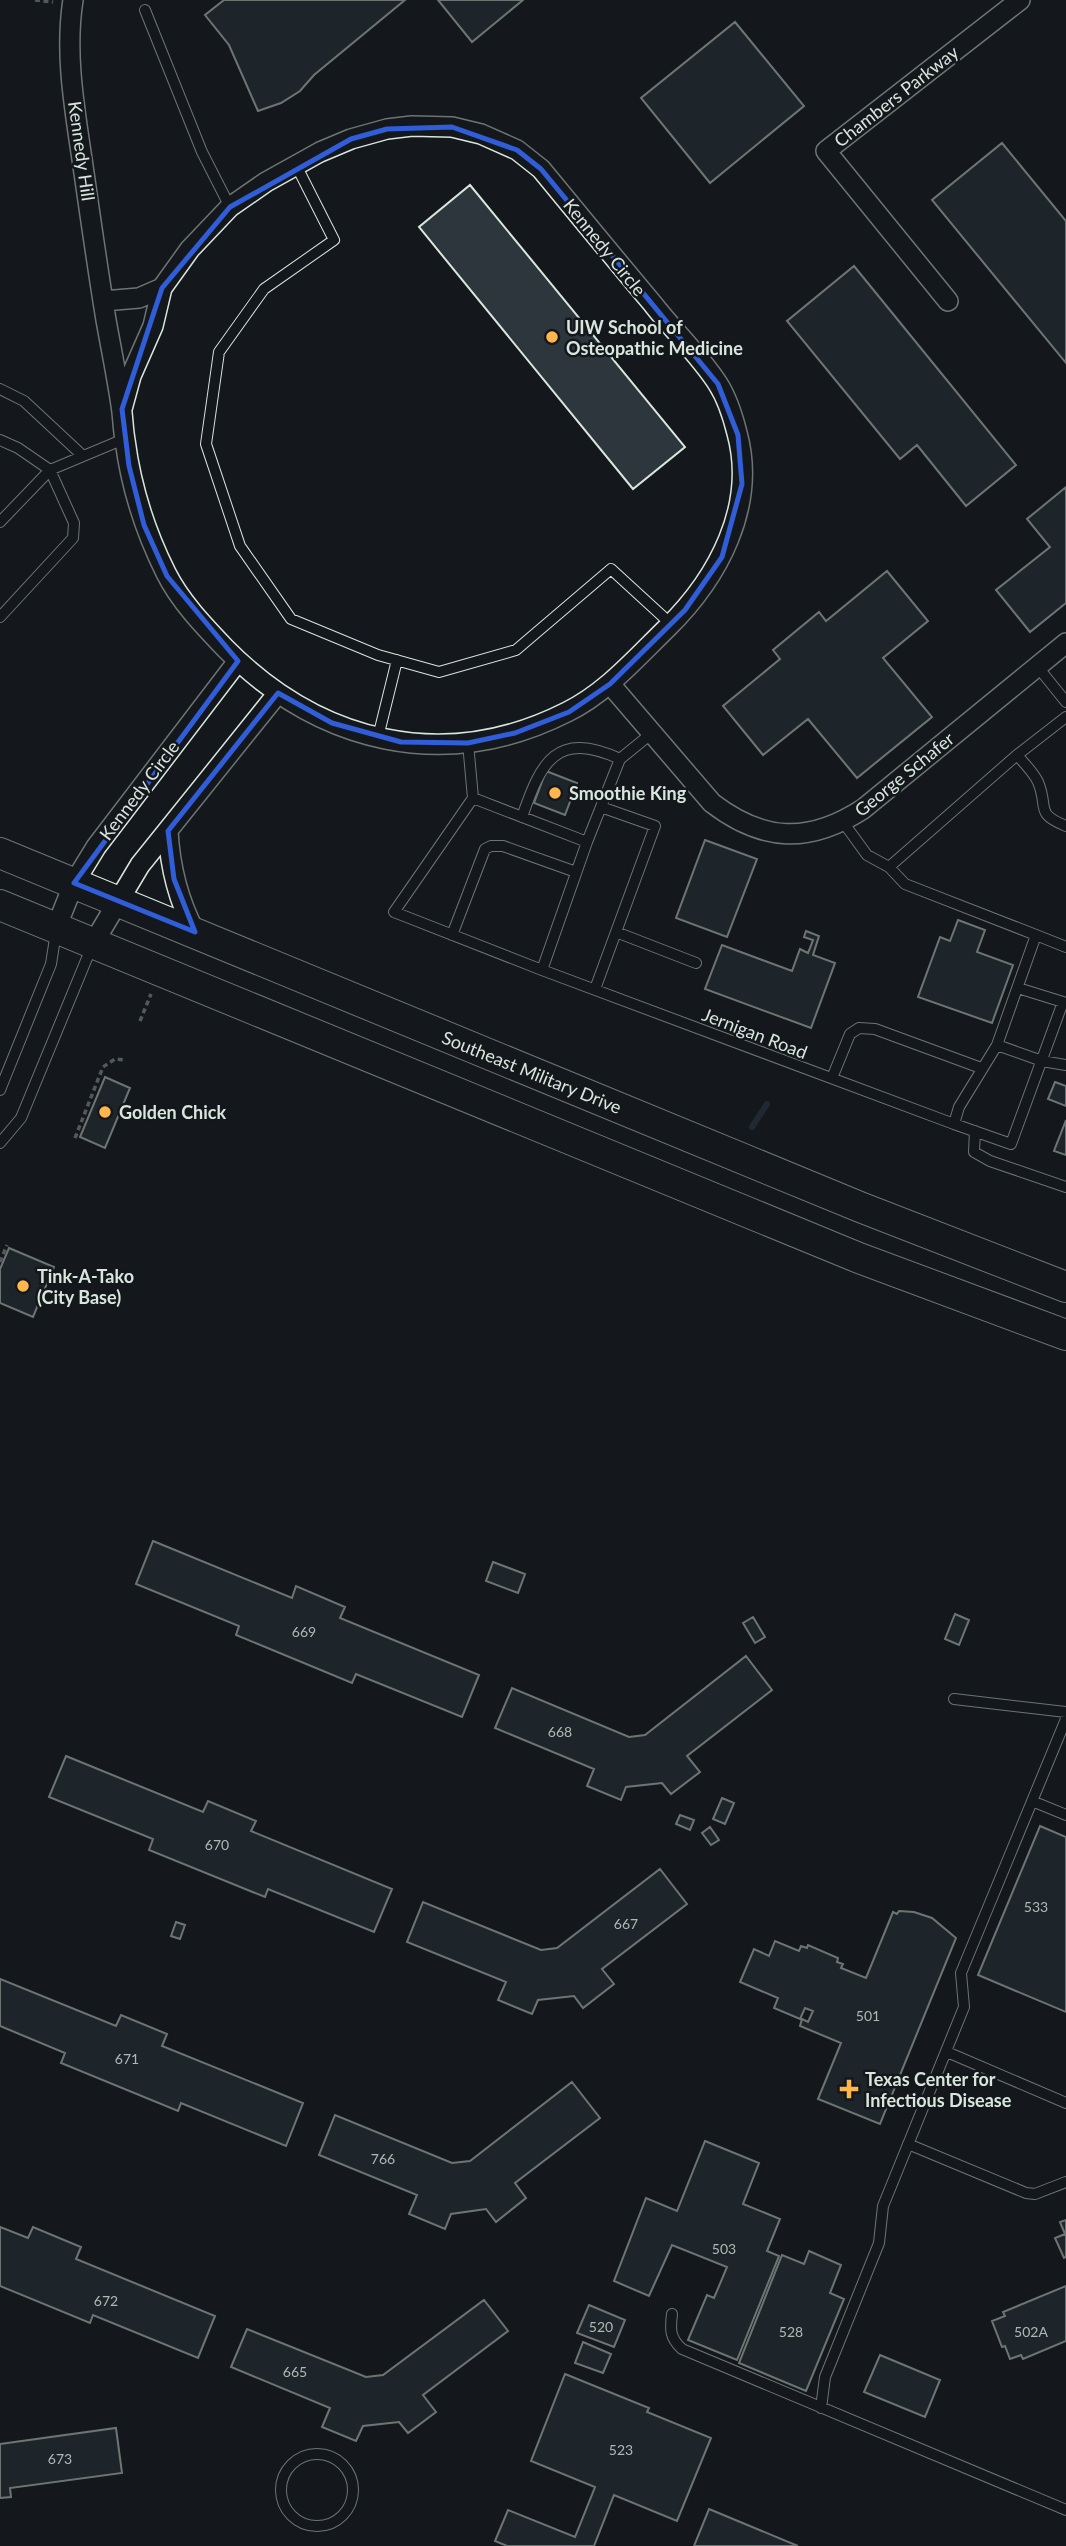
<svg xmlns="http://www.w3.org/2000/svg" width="1066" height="2546" font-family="Lato,sans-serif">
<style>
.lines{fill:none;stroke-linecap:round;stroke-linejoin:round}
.stream{stroke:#2f3f4d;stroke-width:6}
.building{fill:#2c363c;stroke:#d8e6dc;stroke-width:2}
.service-casing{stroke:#d8e6dc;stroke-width:12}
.minor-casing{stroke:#d8e6dc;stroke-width:22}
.primary-casing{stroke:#d8e6dc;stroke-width:32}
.path{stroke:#9da8a2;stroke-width:3.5;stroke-dasharray:5 3.5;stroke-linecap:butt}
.service{stroke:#14181c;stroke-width:10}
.minor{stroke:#14181c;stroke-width:19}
.primary{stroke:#14181c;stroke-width:30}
.marked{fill:none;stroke:#305dd8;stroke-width:5;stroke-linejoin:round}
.poi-dot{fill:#ffb74d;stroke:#14181c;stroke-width:2.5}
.labels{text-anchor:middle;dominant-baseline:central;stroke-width:5;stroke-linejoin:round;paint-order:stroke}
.number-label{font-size:14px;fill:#adbab4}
.street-label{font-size:18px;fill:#d8e6dc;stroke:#14181c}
.poi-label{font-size:18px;font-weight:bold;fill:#d8e6dc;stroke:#14181c;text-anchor:start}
</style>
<rect width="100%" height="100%" fill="#14181c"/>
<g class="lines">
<path class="stream" d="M752,1127L767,1104"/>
</g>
<path class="building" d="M224,0H405L314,75L300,91L281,103L258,111L229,45L205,15Z
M438,0H523L472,42Z
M735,22L804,106L710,183L641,98Z
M1002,143L1066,221V363L932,200Z
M470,185L685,447L633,489L419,227Z
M854,266L1016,465L966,506L917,445L900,459L787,321Z
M1066,487V603L1030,632L996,590L1050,547L1027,519Z
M887,571L928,621L883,658L932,717L857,778L808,719L763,755L723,706L780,659L773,650L819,612L826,621Z
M546,771L577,783L565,815L534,803Z
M705,840L757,859L727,937L676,918Z
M958,920L985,930L977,952L1013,965L992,1023L918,997L940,937L950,941Z
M806,931L819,936L813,955L835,963L811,1028L705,989L722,945L792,971L800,949L808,953L813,940L804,937Z
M105,1077L130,1088L105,1148L80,1137Z
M1055,1082L1066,1086V1106L1048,1099Z
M1066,1120V1155L1054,1151Z
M9,1248L54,1267L33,1317L0,1303V1269Z
M153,1541L292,1598L296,1586L345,1607L340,1618L479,1675L462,1717L356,1674L352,1683L236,1635L239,1626L136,1584Z
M493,1562L525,1574L518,1593L486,1581Z
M955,1614L969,1620L959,1645L945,1639Z
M753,1617L765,1637L755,1643L743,1623Z
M746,1656L772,1690L687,1756L700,1772L671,1794L662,1783L626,1787L621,1800L587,1786L594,1769L495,1728L512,1688L629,1737L645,1735Z
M66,1756L203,1812L208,1801L256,1821L251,1831L392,1889L374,1932L268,1889L265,1897L149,1850L153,1839L49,1797Z
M722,1798L734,1803L725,1824L713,1819Z
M680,1815L694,1820L690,1830L676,1824Z
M1040,1826L1066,1837V2012L978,1975Z
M710,1827L719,1840L711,1845L702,1833Z
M660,1869L687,1904L602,1969L614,1984L583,2008L574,1996L538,2000L532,2014L498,2000L506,1982L407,1942L423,1902L541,1950L557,1948Z
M899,1911L914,1912L932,1918L956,1938L880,2124L818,2099L841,2043L800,2026L802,2019L808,2022L813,2011L805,2008L800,2019L774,2008L778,1998L740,1982L754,1949L769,1956L775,1941L799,1951L801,1946L807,1948L808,1945L838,1958L837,1962L843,1964L841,1968L866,1978L893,1912L897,1914Z
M176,1922L185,1925L180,1939L171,1936Z
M0,1979L116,2026L121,2015L167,2034L162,2046L303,2103L286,2146L181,2103L178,2111L61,2063L65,2053L0,2026Z
M572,2082L600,2118L515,2183L526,2198L496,2222L486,2209L451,2214L445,2229L409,2214L417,2195L319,2155L335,2115L452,2163L470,2161Z
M705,2141L759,2163L743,2204L780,2219L767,2251L779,2256L737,2360L688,2340L707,2295L714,2298L727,2267L672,2245L649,2296L614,2281L646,2198L677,2211Z
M1066,2220V2257L1064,2258L1055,2238L1065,2234L1060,2222Z
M0,2227L28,2238L33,2227L81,2247L76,2259L215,2316L198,2358L93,2315L90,2323L0,2286Z
M809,2251L841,2265L830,2293L844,2299L806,2391L739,2363L782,2255L804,2264Z
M1066,2286V2341L1023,2359L1021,2355L1010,2359L1005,2346L1002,2347L992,2321L1005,2316L1003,2312Z
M484,2300L508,2331L423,2395L436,2412L408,2433L399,2422L363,2426L356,2441L322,2427L330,2408L231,2367L247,2329L366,2377L383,2375Z
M589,2305L625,2320L614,2347L577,2333Z
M583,2342L611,2354L603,2373L575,2363Z
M880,2355L940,2380L925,2417L864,2392Z
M565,2374L649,2408L647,2412L711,2438L677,2521L614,2495L594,2546H507L495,2541L508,2510L575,2537L595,2487L531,2461Z
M116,2428L122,2473L10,2488L11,2497L0,2498V2444Z
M709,2509L798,2546H694Z"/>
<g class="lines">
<defs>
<path id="service" d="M145,10L202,152L230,207
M296,165L334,240L264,289L219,352L206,444L240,546L291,619L378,655L439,672L516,650L611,569L671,624
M0,389L24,401L83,456
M0,440L18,448L50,470L74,523L73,538L0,617
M0,522L50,470L124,439
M1037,666L1066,702
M1066,717L1017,755C1024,763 1034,773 1038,782C1049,808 1034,813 1066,826
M378,737L397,660
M468,743L473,798L587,842L620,759L652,733
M473,798L394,912L542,970L954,1124L959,1107L997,1045L1042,1061L1066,1065
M522,817C541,762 556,730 620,759
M843,822L867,855L889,867L1017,755
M889,867L905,884L1036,935
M616,932L696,963
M452,935L485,849L491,846H503L576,872
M542,970L587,842
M595,989L655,826L601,807
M997,1045L1036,935L1066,947
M832,1078L850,1034L859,1028L875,1029L981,1068
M0,1090L51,964L56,932
M954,1124L1011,1144L1063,1002L1018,988
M975,1131L974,1152L990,1161L1066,1187
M0,1143L21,1118L92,946
M954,1699L1066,1712
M1032,1801L1066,1815
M947,2052L1066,2103
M908,2144L1026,2193L1035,2194L1066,2182
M672,2314C670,2330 670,2338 682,2349L1066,2510
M821,2408L825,2377L879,2243L883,2206L964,2007L961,1973L1066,1719
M281 2490a36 36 0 1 1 72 0a36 36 0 1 1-72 0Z"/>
<path id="minor" d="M73,0C64,57 76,116 84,173C91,222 98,271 106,320C111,348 117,377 121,405C123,417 123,429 125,440C131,487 145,531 166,573C180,601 203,625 225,648C319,743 444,774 567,712C606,693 636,658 667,628C718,578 757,506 737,433C733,417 727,398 718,384C701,357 672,329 652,303C615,259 578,214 541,169L517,150L481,134L452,127L412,126L387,129L351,139L320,152L266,182L230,207L190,249L162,288L153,326L131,376L122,409
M103,301L139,298L162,288
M948,301L826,151L1020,0
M610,684L712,803C763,842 809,844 863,809L1066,643
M168,831C170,867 178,900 195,932
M56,928L74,883L96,847L238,661
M94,942L140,865L278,693"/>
<path id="primary" d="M0,853L860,1207L1066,1287
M0,905L859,1258L1066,1335"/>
</defs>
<use href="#service" class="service-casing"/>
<use href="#minor" class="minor-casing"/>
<use href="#primary" class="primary-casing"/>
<path class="path" d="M35,0L53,2
M140,1021L151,994
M75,1138L103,1067L115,1059L125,1060
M0,1262L7,1245"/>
<use href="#service" class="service"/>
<use href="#minor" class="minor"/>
<use href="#primary" class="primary"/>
</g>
<path d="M0 0H1066V2546H0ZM452,127L517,150L541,169L718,384L738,435L742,484L722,557L685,610L610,684L569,712L515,733L468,743L401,742L332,723L278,693L168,831L174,879L195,932L74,883L238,661L167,576L144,525L129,466L122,409L162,288L230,207L351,139L387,129Z" fill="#14181c" fill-opacity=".55" fill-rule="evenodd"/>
<path class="marked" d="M452,127L517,150L541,169L718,384L738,435L742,484L722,557L685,610L610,684L569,712L515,733L468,743L401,742L332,723L278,693L168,831L174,879L195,932L74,883L238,661L167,576L144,525L129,466L122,409L162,288L230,207L351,139L387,129Z"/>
<g class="poi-dot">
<circle cx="552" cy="337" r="7"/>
<circle cx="555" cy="793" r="7"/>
<circle cx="105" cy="1112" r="7"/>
<circle cx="23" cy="1286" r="7"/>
<path d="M845.5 2078.5h7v7h7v7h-7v7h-7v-7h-7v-7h7z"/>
</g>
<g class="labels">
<g class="number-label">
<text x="304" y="1631">669</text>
<text x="560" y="1731">668</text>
<text x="217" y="1844">670</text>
<text x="1036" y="1906">533</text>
<text x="626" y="1923">667</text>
<text x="868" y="2015">501</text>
<text x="127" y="2058">671</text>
<text x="383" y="2158">766</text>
<text x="724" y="2248">503</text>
<text x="106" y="2300">672</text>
<text x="601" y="2326">520</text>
<text x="791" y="2331">528</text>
<text x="1031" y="2331">502A</text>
<text x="295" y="2371">665</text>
<text x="621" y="2449">523</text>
<text x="60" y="2458">673</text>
</g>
<g class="street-label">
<text transform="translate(896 96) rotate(-38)">Chambers Parkway</text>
<text transform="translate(82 151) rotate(82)">Kennedy Hill</text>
<text transform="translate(605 247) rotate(51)">Kennedy Circle</text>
<text transform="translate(904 774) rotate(-39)">George Schafer</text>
<text transform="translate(139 790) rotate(-53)">Kennedy Circle</text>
<text transform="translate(755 1033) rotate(21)">Jernigan Road</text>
<text transform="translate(532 1072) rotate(22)">Southeast Military Drive</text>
</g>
<g class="poi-label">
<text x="566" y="327">UIW School of<tspan x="566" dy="21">Osteopathic Medicine</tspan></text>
<text x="569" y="793">Smoothie King</text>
<text x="119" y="1112">Golden Chick</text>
<text x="37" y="1276">Tink-A-Tako<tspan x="37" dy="21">(City Base)</tspan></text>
<text x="865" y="2079">Texas Center for<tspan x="865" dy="21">Infectious Disease</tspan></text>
</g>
</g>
</svg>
